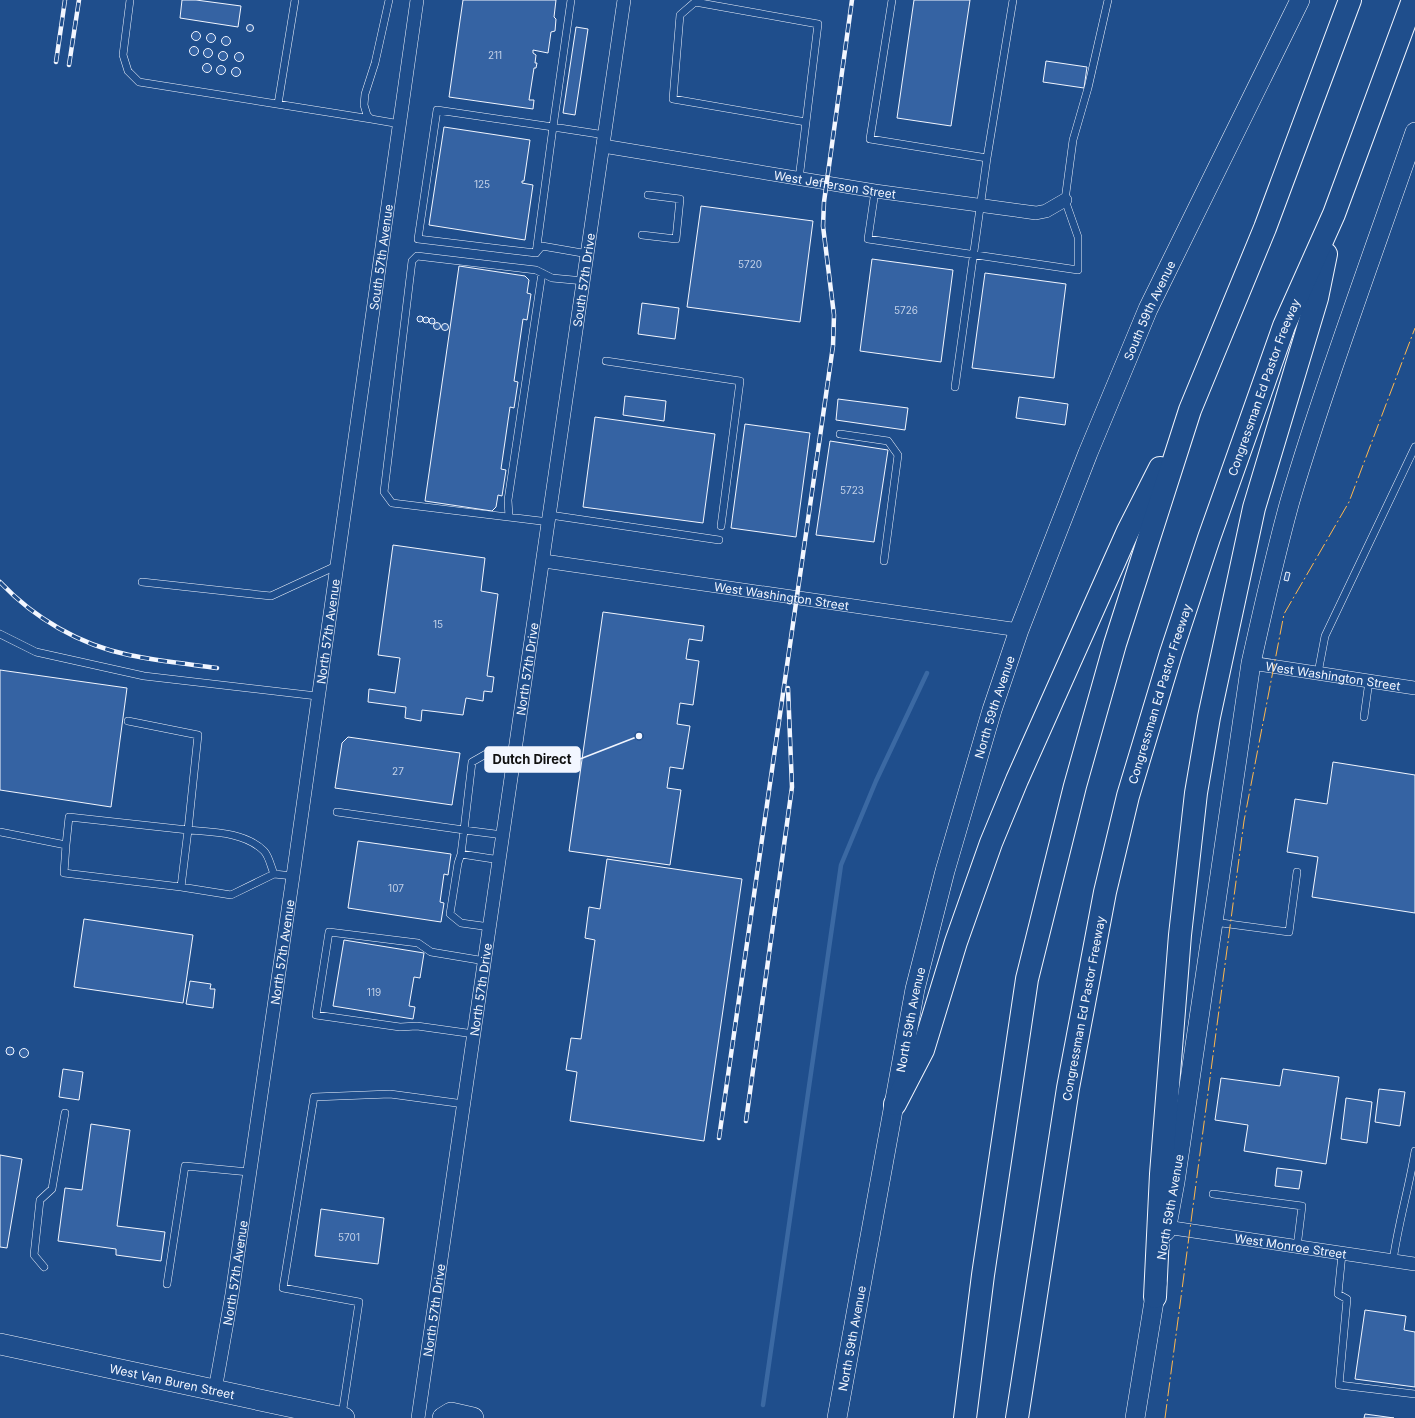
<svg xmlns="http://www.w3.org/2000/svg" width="1415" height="1418" font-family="Inter,sans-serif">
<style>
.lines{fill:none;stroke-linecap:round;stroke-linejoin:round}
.stream{stroke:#3b69a3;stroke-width:4.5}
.building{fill:#3563a3;stroke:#f2f6ff}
.lane-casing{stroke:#f2f6ff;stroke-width:8}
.street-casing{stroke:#f2f6ff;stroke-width:14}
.secondary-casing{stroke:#f2f6ff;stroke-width:20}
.primary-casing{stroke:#f2f6ff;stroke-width:22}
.highway-casing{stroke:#f2f6ff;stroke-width:24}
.lane{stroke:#1f4e8c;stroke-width:7}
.street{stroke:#1f4e8c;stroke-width:13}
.secondary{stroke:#1f4e8c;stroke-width:19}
.primary{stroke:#1f4e8c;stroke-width:21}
.highway{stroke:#1f4e8c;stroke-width:22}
.rail-casing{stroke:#f2f6ff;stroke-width:4.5}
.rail{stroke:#1f4e8c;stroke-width:3;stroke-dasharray:9;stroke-linecap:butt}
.power{stroke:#ffb74d;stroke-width:1;stroke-dasharray:14 3 2 3;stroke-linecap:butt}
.labels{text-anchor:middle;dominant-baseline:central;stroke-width:3;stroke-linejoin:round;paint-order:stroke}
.number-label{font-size:10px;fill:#c3d1e8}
.street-label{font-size:12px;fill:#f2f6ff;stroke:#1f4e8c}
.leader{fill:none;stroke:#f2f6ff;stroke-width:1.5}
.callout-dot{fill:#f2f6ff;stroke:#1f4e8c;stroke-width:1.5}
.callout{fill:#f2f6ff;stroke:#f2f6ff;stroke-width:1.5}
.callout-label{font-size:13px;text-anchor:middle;font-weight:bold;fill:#111}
</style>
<rect width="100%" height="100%" fill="#1f4e8c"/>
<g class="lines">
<path class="stream" d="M763,1405L841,865L876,781L927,673"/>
</g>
<path class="building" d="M182,0H196L241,6L238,27L180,18Z
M463,0H556L554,17L556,19L555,31L551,32L548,53L533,50V53L536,55L535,63H537L536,68H534L529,100H534L533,109L449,97Z
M914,0H970L951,126L897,118Z
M246.5 28a3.5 3.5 0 1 1 7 0a3.5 3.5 0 1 1-7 0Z
M576,27L588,29L575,115L563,113Z
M191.5 36a4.5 4.5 0 1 1 9 0a4.5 4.5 0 1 1-9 0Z
M206.5 38a4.5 4.5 0 1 1 9 0a4.5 4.5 0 1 1-9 0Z
M221.5 41a4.5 4.5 0 1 1 9 0a4.5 4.5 0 1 1-9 0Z
M189.5 51a4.5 4.5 0 1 1 9 0a4.5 4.5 0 1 1-9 0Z
M203.5 53a4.5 4.5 0 1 1 9 0a4.5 4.5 0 1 1-9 0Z
M218.5 56a4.5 4.5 0 1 1 9 0a4.5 4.5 0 1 1-9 0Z
M234.5 57a4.5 4.5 0 1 1 9 0a4.5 4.5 0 1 1-9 0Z
M1046,61L1087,67L1084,88L1043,82Z
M202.5 68a4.5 4.5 0 1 1 9 0a4.5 4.5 0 1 1-9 0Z
M216.5 70a4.5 4.5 0 1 1 9 0a4.5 4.5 0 1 1-9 0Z
M231.5 72a4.5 4.5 0 1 1 9 0a4.5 4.5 0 1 1-9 0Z
M444,127L530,140L524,181H522V183L533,185L525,240L429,225Z
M701,206L813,221L800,322L687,307Z
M872,259L953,270L941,362L860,351Z
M459,266L525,276L529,280L527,293L531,294L527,320L523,319L514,381L518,382L514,408L510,407L501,469L506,470L502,496L498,495L496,507L492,511L425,501Z
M985,273L1066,284L1054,378L972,368Z
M642,303L679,308L675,339L638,334Z
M417 319a3 3 0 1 1 6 0a3 3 0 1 1-6 0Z
M423 320a3 3 0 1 1 6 0a3 3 0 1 1-6 0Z
M429 321a3 3 0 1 1 6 0a3 3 0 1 1-6 0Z
M433.5 326a3.5 3.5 0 1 1 7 0a3.5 3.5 0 1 1-7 0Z
M441.5 327a3.5 3.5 0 1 1 7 0a3.5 3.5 0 1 1-7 0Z
M625,396L666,401L664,421L623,415Z
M1019,397L1068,404L1065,425L1016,418Z
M838,399L908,408L905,430L836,420Z
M595,417L715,434L703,523L583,507Z
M745,424L810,433L796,537L731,528Z
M830,441L888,450L874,542L816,535Z
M393,545L485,558L481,591L498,594L487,676L494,677L492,692L484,691L483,701L466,698L463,715L422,710L421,721L405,718L406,707L368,702L369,689L395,693L400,658L378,655Z
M1286,572L1290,573L1288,581L1284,580Z
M603,612L704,626L702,641L689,639L686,659L699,661L693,705L680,703L677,724L690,726L683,769L670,767L667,788L681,790L670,865L569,851Z
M0,670L127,688L111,807L0,790Z
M348,737L460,753L452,805L335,788L342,743Z
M1333,762L1415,775V913L1312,897L1318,857L1287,852L1295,799L1327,804Z
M358,841L451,854L448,875L444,874L440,902L444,903L441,922L348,908Z
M607,859L742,879L704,1141L570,1121L577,1072L566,1070L571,1038L581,1039L595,940L585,938L589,907L600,909Z
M84,919L193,935L183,1003L74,987Z
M344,940L424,953L420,978L414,977L409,1006L415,1007L413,1019L333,1006Z
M190,981L211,984L210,989H215L213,1008L186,1004Z
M6 1051a4 4 0 1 1 8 0a4 4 0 1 1-8 0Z
M19.5 1053a4.5 4.5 0 1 1 9 0a4.5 4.5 0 1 1-9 0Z
M63,1069L83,1072L79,1100L59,1097Z
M1283,1069L1339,1077L1326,1164L1244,1151L1248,1125L1215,1120L1221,1078L1280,1086Z
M1379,1089L1405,1092L1400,1126L1375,1122Z
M1346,1098L1372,1102L1367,1143L1341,1139Z
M91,1124L130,1130L117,1226L165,1232L161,1261L116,1255V1249L58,1241L65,1188L82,1190Z
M0,1155L22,1159L7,1248L0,1247Z
M1277,1168L1302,1171L1299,1189L1275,1186Z
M321,1209L384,1218L378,1264L315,1256Z
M1365,1310L1406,1316L1404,1330L1415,1332V1387L1355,1379Z
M1365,1414L1394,1418H1364Z"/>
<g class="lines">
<defs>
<path id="lane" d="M130,0L123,55L128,71L139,82L371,119
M389,0L375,63L365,94L364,105L367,115L371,119L400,124
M571,0L553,127L605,135
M892,0L870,139L987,158
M278,104L295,0
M799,179L818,24L695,2L680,15L673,99L806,122
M875,191L868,239L1078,270V237L1065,200L1073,140L1088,88L1108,0
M642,235L676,239L680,199L648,195
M536,253L553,127L437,110L418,239L536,253L542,246L588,254
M606,361L740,381L721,526
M955,387L987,158L1013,0
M840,434L888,441L898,455L884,561
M550,515L719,540
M509,517L508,500L542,273
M549,522L392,503L384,492L412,261L417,256L536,270L552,278L584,281
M142,582L271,596L336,566
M0,634L36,652L144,676L317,696
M1318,673L1325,636L1415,447
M1364,717L1369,681
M128,721L198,735L188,830C213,832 245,832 264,851C269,856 271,867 274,874L293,876
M337,812L464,830L461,854
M0,832L66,845L69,817L188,830L181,887L231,895L274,874
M503,835L464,830L472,762L486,754L515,757
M66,845L64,873L181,887
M1214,922L1289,932L1297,872
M490,927L461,923L450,914L458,863L461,854L500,860
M474,1034L417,1026L400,1027L316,1015L329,932L418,943L431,952L485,961
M1213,1194L1302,1206L1297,1247
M1342,1254L1338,1294L1347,1299L1339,1385L1415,1394
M1393,1261C1398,1224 1409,1188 1415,1151
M44,1267L34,1255L40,1200L52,1189L65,1113
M167,1284L185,1166L249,1172
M342,1415L359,1302L283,1288L314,1097L390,1094L464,1104"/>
<g id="street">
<path id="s1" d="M603,146L875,191L1036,213L1046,211L1065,200"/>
<path id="s2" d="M544,561L1019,630"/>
<path id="s3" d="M1251,663L1415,688"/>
<path id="s4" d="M1166,1227L1415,1264"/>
<path id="s5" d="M215,1390L232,1294L293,876L417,0"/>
<path id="s6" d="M418,1418L624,0"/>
</g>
<g id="secondary">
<path d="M1166,1231L1175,1182L1251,663C1263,609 1275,555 1290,501C1327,377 1373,254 1415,132"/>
<path id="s7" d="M837,1418L915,989L945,871L992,710L1019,630L1088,453L1148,309L1300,0"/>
<path d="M1135,1418L1157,1283"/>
</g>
<g id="primary">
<path id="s8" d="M0,1344L344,1418"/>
<path d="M443,1418L451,1413L473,1418"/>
</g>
<g id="highway">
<path d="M895,1104L923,1050L956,942L991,843L1017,780L1128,531L1160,468"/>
<path d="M1155,1297L1161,1174L1180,935L1196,793L1209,717L1254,508L1317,298L1326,254"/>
<path d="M965,1418L983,1275L1027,979L1075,786L1115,644L1190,410L1265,228L1350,0"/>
<path id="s9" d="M1017,1418L1068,1088L1105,892L1128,796L1171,653L1209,538L1284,326L1334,214L1413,0"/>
</g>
</defs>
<use href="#lane" class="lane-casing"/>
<use href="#street" class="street-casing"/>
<use href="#secondary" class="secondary-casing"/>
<use href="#primary" class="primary-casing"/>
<use href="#highway" class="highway-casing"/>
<use href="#lane" class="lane"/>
<use href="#street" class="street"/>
<use href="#secondary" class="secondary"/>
<use href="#primary" class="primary"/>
<use href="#highway" class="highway"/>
<defs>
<path id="rail" d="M56,62L65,0
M69,65L79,0
M0,582C34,618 80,645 129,655C158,661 188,664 217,668
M746,1121L792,787L788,688
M719,1138L833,346L834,315L823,226L824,202L852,0"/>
</defs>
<use href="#rail" class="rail-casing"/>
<use href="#rail" class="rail"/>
<path class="power" d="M1165,1418L1244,821L1284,614L1349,502L1415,328"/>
</g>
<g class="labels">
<g class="number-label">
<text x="495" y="55">211</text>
<text x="482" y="184">125</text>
<text x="750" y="264">5720</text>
<text x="906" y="310">5726</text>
<text x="852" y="490">5723</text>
<text x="438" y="624">15</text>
<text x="398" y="771">27</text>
<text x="396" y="888">107</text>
<text x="374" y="992">119</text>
<text x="349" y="1237">5701</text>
</g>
<g class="street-label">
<text stroke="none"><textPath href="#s1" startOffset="235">West Jefferson Street</textPath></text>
<text stroke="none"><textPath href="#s5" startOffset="1145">South 57th Avenue</textPath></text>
<text stroke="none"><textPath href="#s6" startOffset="1150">South 57th Drive</textPath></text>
<text stroke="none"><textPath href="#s7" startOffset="1155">South 59th Avenue</textPath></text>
<text stroke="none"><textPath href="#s9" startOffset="1063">Congressman Ed Pastor Freeway</textPath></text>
<text stroke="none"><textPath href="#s2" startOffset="240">West Washington Street</textPath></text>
<text stroke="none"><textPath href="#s5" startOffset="767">North 57th Avenue</textPath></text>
<text stroke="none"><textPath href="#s6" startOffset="757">North 57th Drive</textPath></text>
<text stroke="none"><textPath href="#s3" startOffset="83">West Washington Street</textPath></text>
<text stroke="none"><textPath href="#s9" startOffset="739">Congressman Ed Pastor Freeway</textPath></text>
<text stroke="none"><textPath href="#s7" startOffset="729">North 59th Avenue</textPath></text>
<text stroke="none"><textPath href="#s5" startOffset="443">North 57th Avenue</textPath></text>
<text stroke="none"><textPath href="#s6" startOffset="433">North 57th Drive</textPath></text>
<text stroke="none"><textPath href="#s9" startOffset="415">Congressman Ed Pastor Freeway</textPath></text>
<text stroke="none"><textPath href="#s7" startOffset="405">North 59th Avenue</textPath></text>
<text transform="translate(1170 1207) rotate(-80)">North 59th Avenue</text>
<text stroke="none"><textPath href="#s4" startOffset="126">West Monroe Street</textPath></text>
<text stroke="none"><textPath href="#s5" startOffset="119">North 57th Avenue</textPath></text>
<text stroke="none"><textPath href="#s6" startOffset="109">North 57th Drive</textPath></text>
<text stroke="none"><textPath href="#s7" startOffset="81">North 59th Avenue</textPath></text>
<text stroke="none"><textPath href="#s8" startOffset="176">West Van Buren Street</textPath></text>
</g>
</g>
<path class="leader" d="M639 736L580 759"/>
<circle class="callout-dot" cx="639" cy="736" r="4"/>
<rect class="callout" x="485" y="747" width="95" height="25" rx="4"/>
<g class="callout-label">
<text x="532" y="764">Dutch Direct</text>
</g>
</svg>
